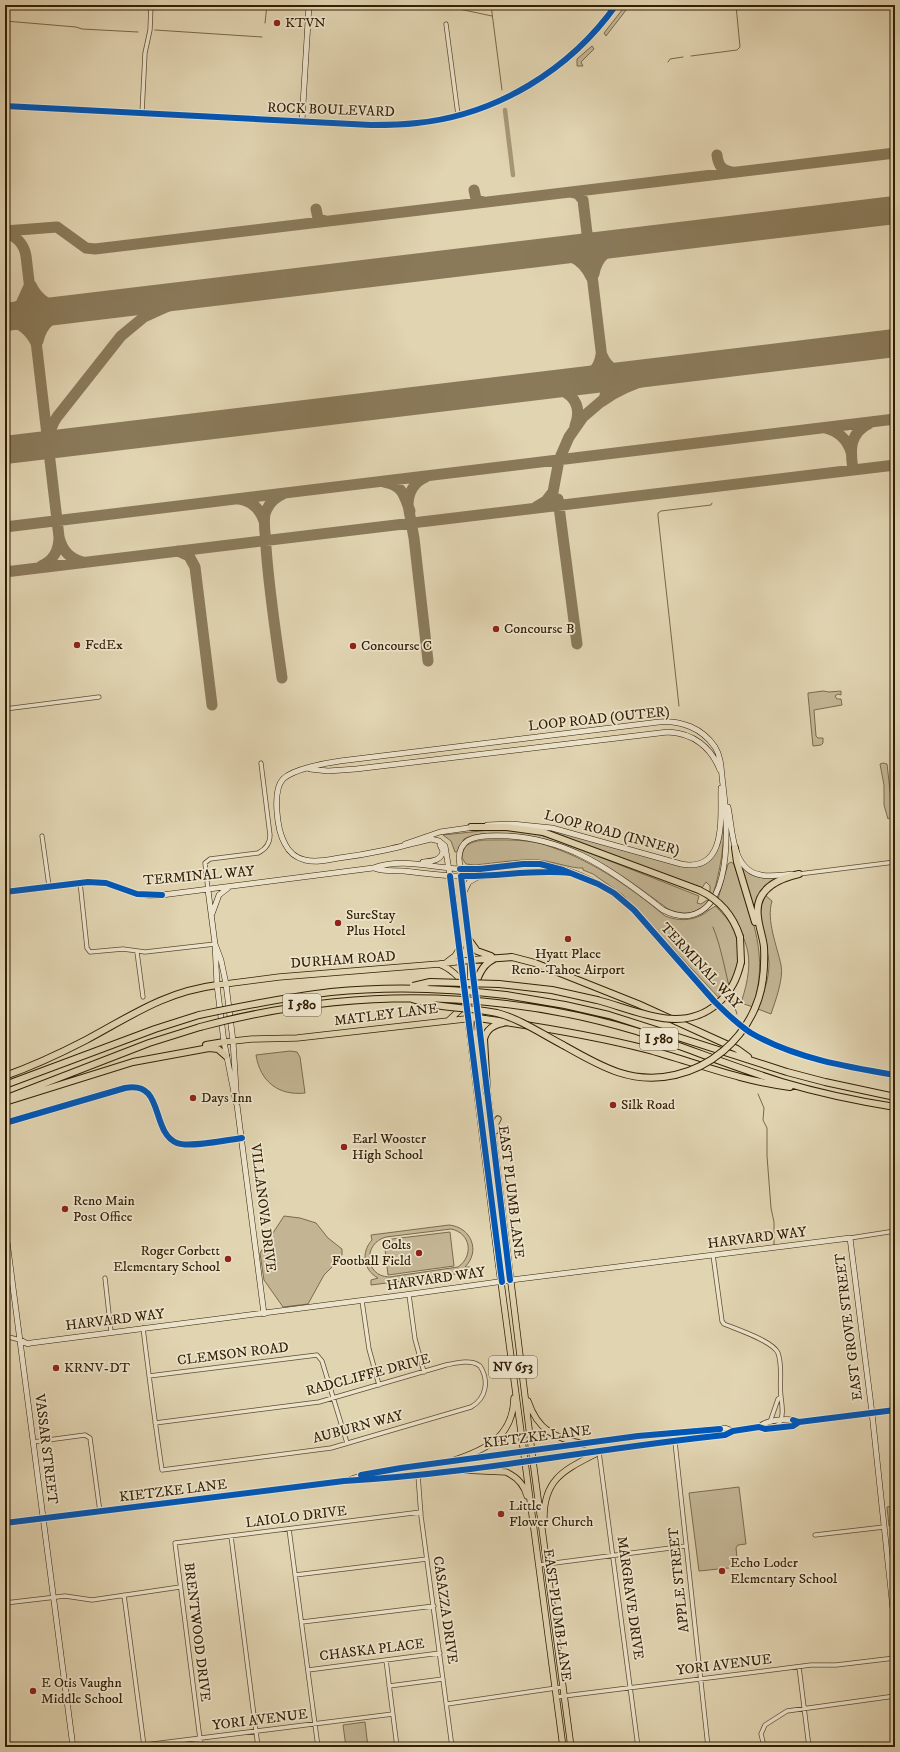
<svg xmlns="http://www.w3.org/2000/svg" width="900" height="1752" font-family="'IM FELL DW Pica',serif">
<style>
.green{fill:#c3b594;stroke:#7b6a4c;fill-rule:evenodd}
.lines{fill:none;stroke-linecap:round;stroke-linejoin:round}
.stream{stroke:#786748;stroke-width:1}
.canal{stroke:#a69776;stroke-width:4.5}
.taxiway{stroke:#8a7a5a;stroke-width:11}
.runway{stroke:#8a7a5a;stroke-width:28}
.street-casing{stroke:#5e4d2f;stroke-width:5}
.secondary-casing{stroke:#332004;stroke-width:6}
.primary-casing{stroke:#332004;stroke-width:7}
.highway-casing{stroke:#332004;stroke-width:8}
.street{stroke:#ece3cc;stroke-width:3.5}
.secondary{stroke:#ece3cc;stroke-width:5}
.primary{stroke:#e1d4b1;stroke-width:5.5}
.highway{stroke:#e1d4b1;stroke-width:6}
.highway-bridge-casing{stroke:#332004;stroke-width:8;stroke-linecap:butt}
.highway-bridge{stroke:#e1d4b1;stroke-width:6}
.cycleway-casing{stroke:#ece3cc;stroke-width:8}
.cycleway{stroke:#0057b8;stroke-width:6}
.poi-dot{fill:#8f2418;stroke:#ece3cc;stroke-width:1.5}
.labels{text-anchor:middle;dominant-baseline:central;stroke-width:3.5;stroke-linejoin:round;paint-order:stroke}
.shield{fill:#ece3cc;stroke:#6a5a40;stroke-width:1}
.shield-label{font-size:13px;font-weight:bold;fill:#332004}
.poi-label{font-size:14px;fill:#332004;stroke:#ece3cc;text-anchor:start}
.street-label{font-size:14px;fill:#332004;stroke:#ece3cc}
</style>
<rect width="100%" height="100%" fill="#e1d4b1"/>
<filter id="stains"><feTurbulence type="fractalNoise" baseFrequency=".005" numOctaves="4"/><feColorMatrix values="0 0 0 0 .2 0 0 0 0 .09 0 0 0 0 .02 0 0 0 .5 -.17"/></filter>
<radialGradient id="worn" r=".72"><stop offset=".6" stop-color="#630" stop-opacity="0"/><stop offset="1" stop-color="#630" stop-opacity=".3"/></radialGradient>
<path class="green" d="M626,5H630L606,36L604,33Z
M592,46L594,49L581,62L583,66H577V59Z
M823,691L829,692L841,691V695L838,694L835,696L837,699H841L842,705L814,710L816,736L818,738H823V743L821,745L813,746L808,695V693Z
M883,763L887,764L892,808L891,817L888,819L884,805V785L880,764Z
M722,820H723C725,846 720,870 713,895L710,893V886L706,882L701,889L529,827L564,833L681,866C715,873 720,847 722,820Z
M499,829L529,832L554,839L699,896L697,903L701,904L707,900L709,901C698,914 684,916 668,909C618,872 574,838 510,834C495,833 478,832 464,839L457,852H455L451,841L443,835Z
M485,840C504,840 524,839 542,844C589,858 629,886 665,916C678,921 690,921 702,915C707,912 711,908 716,906C720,912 728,918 731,925C746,953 737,976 720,999L623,895L593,874L583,870V868C573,869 552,861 538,860C517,859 496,863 475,865L466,864L462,858C462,844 473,841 485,840Z
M731,862L734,864L737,873C753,922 769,955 753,1007L741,1003C757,954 748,938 718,899L728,864Z
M741,866C752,877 763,880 779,877L766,887L755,912Z
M765,895L772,901C766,920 777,946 781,965C784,978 775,1002 771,1014L758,1009C763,994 769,980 769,964C768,942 753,915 765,895Z
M290,1051L297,1052L300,1057L305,1093C278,1096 260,1081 256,1055Z
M284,1216L300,1218L316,1223L328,1238L342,1249V1255L335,1264L324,1275L308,1304L283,1307L264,1280L260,1253Z
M449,1225C471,1227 481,1251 465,1267H471L472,1272L371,1285V1280L378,1278C363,1270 361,1252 372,1240L371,1235ZM451,1229C471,1233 474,1256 458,1267L389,1277C364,1276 363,1243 386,1237Z
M450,1232L454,1266L388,1275L384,1240Z
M739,1487L746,1544L738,1545L736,1548L738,1567L699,1571L689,1493Z
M895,1506V1525L889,1526L887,1507Z
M365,1722L368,1747H346L343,1725Z"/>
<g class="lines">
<path class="stream" d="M491,5L502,90
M445,6L492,16
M5,21L76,27L82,29L138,32
M265,23L267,5
M155,30L262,37
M691,56L737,50L740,47L736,5
M668,62L670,59L683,57
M679,706L658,516V513L661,511L711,505L712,503
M713,927C721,947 724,966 729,986
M730,993L737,1014
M758,1094L764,1108L763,1120L767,1128V1156L771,1208L774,1222V1245"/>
<path class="canal" d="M505,110L513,175"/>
<path class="taxiway" d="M717,155C718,165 722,171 732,172
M474,190L476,199L483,202
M316,209L318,218L325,221
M5,231L57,227L86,248L95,249L895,153
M5,233C16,236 24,244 26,256L59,537C62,550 70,559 83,562
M587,233C591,243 597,244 607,244
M571,249C580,246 585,243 587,234
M545,252C565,252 582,257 591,277
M594,274C597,255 611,247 628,242
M31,285C38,301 52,308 69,309
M5,315L21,304L29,286
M5,319C19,322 30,330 36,343
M38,341C42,322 56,313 73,309
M602,355C608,370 620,374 634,374
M575,382C589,377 599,370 601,355
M541,386C565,386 585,400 575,426
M601,402C642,372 695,371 743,361
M825,428C838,431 847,439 851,452
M49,434L54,422L57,417L121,336L144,317L175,303L254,286
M853,470C850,450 849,433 870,423
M384,482C403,485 404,496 410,511
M239,499C252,501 260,509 264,521
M558,499L577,644
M408,505L414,538L428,661
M408,506C408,493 414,482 426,477
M536,507L546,501L553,492L559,460L569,437L583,417L604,399L606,392L583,200L578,194L571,192
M5,527L895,419
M178,551L189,556L195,567L212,705
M41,566C53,561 59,550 59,537
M5,572L895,465
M282,678C276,635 269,591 266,547C266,537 263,524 265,514C268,504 274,498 283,494"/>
<path class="runway" d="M5,317L895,210
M5,450L895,343"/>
<defs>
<path id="street" d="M446,24L458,115
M142,113L145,53L150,30L151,5
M5,709L99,697
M42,836L49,886
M799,874L895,862
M80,882L87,948L90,952L123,949L145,952L215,944
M208,890L205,863L210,859L258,853C266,849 270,843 270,835L261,763
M137,952L143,997
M5,1123L125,1088C165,1080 150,1132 177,1143C189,1148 227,1140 242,1138
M850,1238L895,1231
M713,1255L722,1321L724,1324C736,1329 773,1341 778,1353C783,1367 779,1383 781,1397C782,1405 784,1416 779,1424L773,1427
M105,1278L111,1332
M409,1295L415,1339L424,1372
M362,1301L369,1349L379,1385
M143,1328C149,1376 155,1423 162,1470L331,1448L471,1407C487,1398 489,1380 480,1366C471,1359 456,1363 446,1365L319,1402L155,1423
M5,1336L20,1340
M149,1376L317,1355L322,1361L347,1443
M770,1422L778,1399L781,1397
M695,1433L676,1438L675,1442L708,1747
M33,1442L85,1435L90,1438L100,1512
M599,1452L638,1747
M418,1475L421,1516L452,1747
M289,1529L318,1747
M815,1535L884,1527
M231,1536L258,1747
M539,1565L686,1546
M295,1575L427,1559
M124,1595L144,1746
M5,1603L65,1596L92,1600L180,1587
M302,1622L434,1606
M386,1660L397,1747
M799,1667L809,1747
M308,1670L440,1653
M389,1686L443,1679
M556,1697L811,1665H836L895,1658
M447,1704L563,1687
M764,1746L761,1734L765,1725L787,1711L895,1696
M129,1747L393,1714
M201,1747L175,1543L421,1512"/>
<path id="secondary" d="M5,106L371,125C386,125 401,125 417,123C496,115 570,70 616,5
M302,121L309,5
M310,769L328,771L356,769L668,732C693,733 711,747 720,770
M728,807C733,830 731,870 761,875C771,877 782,875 792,874
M487,825L512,824L552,828L681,864C728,873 720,816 721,788
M405,844L440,832L475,827
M423,862C432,861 441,861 443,851L440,845
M374,868C383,872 394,870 404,871C431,874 459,878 486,876C512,874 537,870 563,872
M208,890L215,944L217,985L224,1042L236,1103
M5,892L88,882L106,883L137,894L154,896L373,868C404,857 434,869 466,869C492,869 520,859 547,865C570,870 594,880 613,893C629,903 640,917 652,931C666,947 681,962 695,978C709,995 723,1012 741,1026C784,1057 843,1066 895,1075
M464,892L469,882L478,877
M212,914L219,895L228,888
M215,944L221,960L226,984L233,1041L237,1105L264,1314
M468,1018L453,894L445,846L439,841L431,839C399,847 372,854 339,858C328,860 316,863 305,860C296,858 289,852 285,844C277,830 272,791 283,779C293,769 326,763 340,761L659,722C681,720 702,728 715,747C722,758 721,772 723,785C727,818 734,900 695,914C685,918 673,915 663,910C609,867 559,832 487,836C472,837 460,840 459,858L474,986
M5,1226L73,1747
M20,1340L28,1344L31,1343L404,1295L519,1279L850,1238L872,1413L895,1628
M759,1427C766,1420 790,1417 799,1422L895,1410
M351,1479L363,1475L401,1468L638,1436L725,1428L733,1431
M5,1523L344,1481C472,1474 598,1448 725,1435L733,1431L759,1427L765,1429L793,1426L799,1422"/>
<path id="primary" d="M447,962L455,956L460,948
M439,964C472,977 478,1016 482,1048
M217,985L279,977L439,964L471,960L470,987
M449,1020L464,1006L467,998
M469,1027L497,1252L563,1747
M224,1042L252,1039L297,1038L474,1018
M487,1088L533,1461L571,1747
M495,1131V1125L498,1119
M528,1401C538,1431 555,1438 584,1444
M452,1461C485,1450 513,1438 514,1398
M461,1470L506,1472C517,1477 524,1484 527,1496
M544,1520C543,1477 567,1469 599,1452"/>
<path id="highway" d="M471,827H506L543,832L699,890
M735,848L737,862L755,922
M740,937L741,962
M469,940L477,951L491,956
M471,960L512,957L535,963L638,1004L737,1049L748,1057
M499,984L552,990L597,1000
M506,995L565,1005L609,1015L787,1072L825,1082L895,1097
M506,1004C550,1009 593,1018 636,1031C685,1047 733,1067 782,1082C819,1093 857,1101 895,1107
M755,1008C764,988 765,968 764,947C763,937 759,928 758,917C754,890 777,879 799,874
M478,1018C535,1026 591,1035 646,1049C694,1062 741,1081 790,1087
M470,1032C472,1010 471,969 494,959
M206,1045L224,1042
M563,1045C600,1066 631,1085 675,1075
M5,1076C33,1066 59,1054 86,1040C131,1016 164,992 217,985
M5,1085L155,1029L199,1015
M487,1092L484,1039C487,1029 493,1025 503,1023
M12,1096L149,1043L200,1027
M5,1102L133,1062L209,1048L218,1049L226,1056"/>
</defs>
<use href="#street" class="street-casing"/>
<use href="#secondary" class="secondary-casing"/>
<use href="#primary" class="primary-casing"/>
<use href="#highway" class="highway-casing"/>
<use href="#street" class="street"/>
<use href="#secondary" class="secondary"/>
<use href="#primary" class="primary"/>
<use href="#highway" class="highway"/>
<defs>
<path id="highway-bridge" d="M699,890C720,900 733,915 740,937
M413,986L430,982L499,984
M412,999C440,1009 468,1007 497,1013C520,1019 542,1034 563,1045
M597,1000C636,1010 681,1035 717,1004C731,992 737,979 741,962
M199,1015C243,1006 286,997 331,992C389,986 448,988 506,995
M200,1027C301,1000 402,991 506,1004
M675,1075C711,1067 741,1041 755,1008"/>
</defs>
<use href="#highway-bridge" class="highway-bridge-casing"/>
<use href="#highway-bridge" class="highway-bridge"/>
<defs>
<path id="cycleway" d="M5,106L371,125C386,125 401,125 417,123C496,115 570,70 616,5
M460,869H480L523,864H540L563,870L598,884L614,893L634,910L714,1001C725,1012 737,1024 751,1033C794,1058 847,1067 895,1075
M450,876L502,1282
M5,892L88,882L106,883L137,894L162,895
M5,1123L125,1088C165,1080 150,1132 177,1143C189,1148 227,1140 242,1138
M510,1280L461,876C498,877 533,869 570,873
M793,1420L799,1422L895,1410
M361,1475L401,1468L638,1436L720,1429
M5,1523L344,1481C472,1474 598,1448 725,1435L733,1431L759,1427L765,1429L793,1426L799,1422"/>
</defs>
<use href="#cycleway" class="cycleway-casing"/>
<use href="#cycleway" class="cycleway"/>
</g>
<g class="poi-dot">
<circle cx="277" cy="23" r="4"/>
<circle cx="496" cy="629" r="4"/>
<circle cx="77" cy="645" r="4"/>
<circle cx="353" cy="646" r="4"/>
<circle cx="338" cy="923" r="4"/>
<circle cx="568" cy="939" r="4"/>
<circle cx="193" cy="1098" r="4"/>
<circle cx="613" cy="1105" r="4"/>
<circle cx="344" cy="1147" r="4"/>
<circle cx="65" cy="1209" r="4"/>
<circle cx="419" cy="1253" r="4"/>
<circle cx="228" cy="1259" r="4"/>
<circle cx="56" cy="1368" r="4"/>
<circle cx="501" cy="1514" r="4"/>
<circle cx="722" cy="1571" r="4"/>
<circle cx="33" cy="1691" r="4"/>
</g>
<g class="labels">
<g class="shield">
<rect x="283" y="994" width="38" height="22" rx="3"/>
<rect x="640" y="1028" width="38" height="22" rx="3"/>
<rect x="489" y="1356" width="48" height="22" rx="3"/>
</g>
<g class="shield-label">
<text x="302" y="1005">I 580</text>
<text x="659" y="1039">I 580</text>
<text x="513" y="1367">NV 653</text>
</g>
<g class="poi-label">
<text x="285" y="23">KTVN</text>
<text x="504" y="629">Concourse B</text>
<text x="85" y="645">FedEx</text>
<text x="361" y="646">Concourse C</text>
<text x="346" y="915">SureStay<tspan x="346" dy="16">Plus Hotel</tspan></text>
<text x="568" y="954" text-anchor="middle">Hyatt Place<tspan x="568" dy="16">Reno-Tahoe Airport</tspan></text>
<text x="201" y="1098">Days Inn</text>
<text x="621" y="1105">Silk Road</text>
<text x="352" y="1139">Earl Wooster<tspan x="352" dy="16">High School</tspan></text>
<text x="73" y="1201">Reno Main<tspan x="73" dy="16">Post Office</tspan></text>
<text x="411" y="1245" text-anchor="end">Colts<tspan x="411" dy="16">Football Field</tspan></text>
<text x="220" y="1251" text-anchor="end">Roger Corbett<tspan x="220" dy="16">Elementary School</tspan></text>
<text x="64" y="1368">KRNV-DT</text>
<text x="509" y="1506">Little<tspan x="509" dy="16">Flower Church</tspan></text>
<text x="730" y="1563">Echo Loder<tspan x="730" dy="16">Elementary School</tspan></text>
<text x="41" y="1683">E Otis Vaughn<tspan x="41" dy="16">Middle School</tspan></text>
</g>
<g class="street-label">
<text transform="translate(331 110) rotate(2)">ROCK BOULEVARD</text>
<text transform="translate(599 719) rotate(-6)">LOOP ROAD (OUTER)</text>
<text transform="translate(612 833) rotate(15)">LOOP ROAD (INNER)</text>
<text transform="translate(199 876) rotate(-5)">TERMINAL WAY</text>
<text transform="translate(343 960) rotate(-4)">DURHAM ROAD</text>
<text transform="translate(701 966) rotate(47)">TERMINAL WAY</text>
<text transform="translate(386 1015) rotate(-7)">MATLEY LANE</text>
<text transform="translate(511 1192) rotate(83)">EAST PLUMB LANE</text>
<text transform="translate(263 1208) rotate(83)">VILLANOVA DRIVE</text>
<text transform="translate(757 1238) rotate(-7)">HARVARD WAY</text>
<text transform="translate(436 1279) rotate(-8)">HARVARD WAY</text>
<text transform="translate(115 1320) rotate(-7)">HARVARD WAY</text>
<text transform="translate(849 1327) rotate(-97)">EAST GROVE STREET</text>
<text transform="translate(233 1354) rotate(-7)">CLEMSON ROAD</text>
<text transform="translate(368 1375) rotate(-15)">RADCLIFFE DRIVE</text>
<text transform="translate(358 1427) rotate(-15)">AUBURN WAY</text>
<text transform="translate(537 1437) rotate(-7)">KIETZKE LANE</text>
<text transform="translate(46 1449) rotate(83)">VASSAR STREET</text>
<text transform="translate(173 1491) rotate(-7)">KIETZKE LANE</text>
<text transform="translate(296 1517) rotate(-7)">LAIOLO DRIVE</text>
<text transform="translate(679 1580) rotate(-96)">APPLE STREET</text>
<text transform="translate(630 1598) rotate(82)">MARGRAVE DRIVE</text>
<text transform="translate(445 1610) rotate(82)">CASAZZA DRIVE</text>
<text transform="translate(557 1615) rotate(82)">EAST PLUMB LANE</text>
<text transform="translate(197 1632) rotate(83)">BRENTWOOD DRIVE</text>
<text transform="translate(372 1650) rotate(-7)">CHASKA PLACE</text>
<text transform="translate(724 1665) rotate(-7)">YORI AVENUE</text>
<text transform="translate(260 1720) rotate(-7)">YORI AVENUE</text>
</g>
</g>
<rect width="900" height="1752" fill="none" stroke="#e1d4b1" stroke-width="20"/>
<rect x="6" y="6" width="888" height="1740" fill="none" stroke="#332004" stroke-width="2"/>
<rect x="10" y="10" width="880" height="1732" fill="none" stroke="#332004"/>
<rect width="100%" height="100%" filter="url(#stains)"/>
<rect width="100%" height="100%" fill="url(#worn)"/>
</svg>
